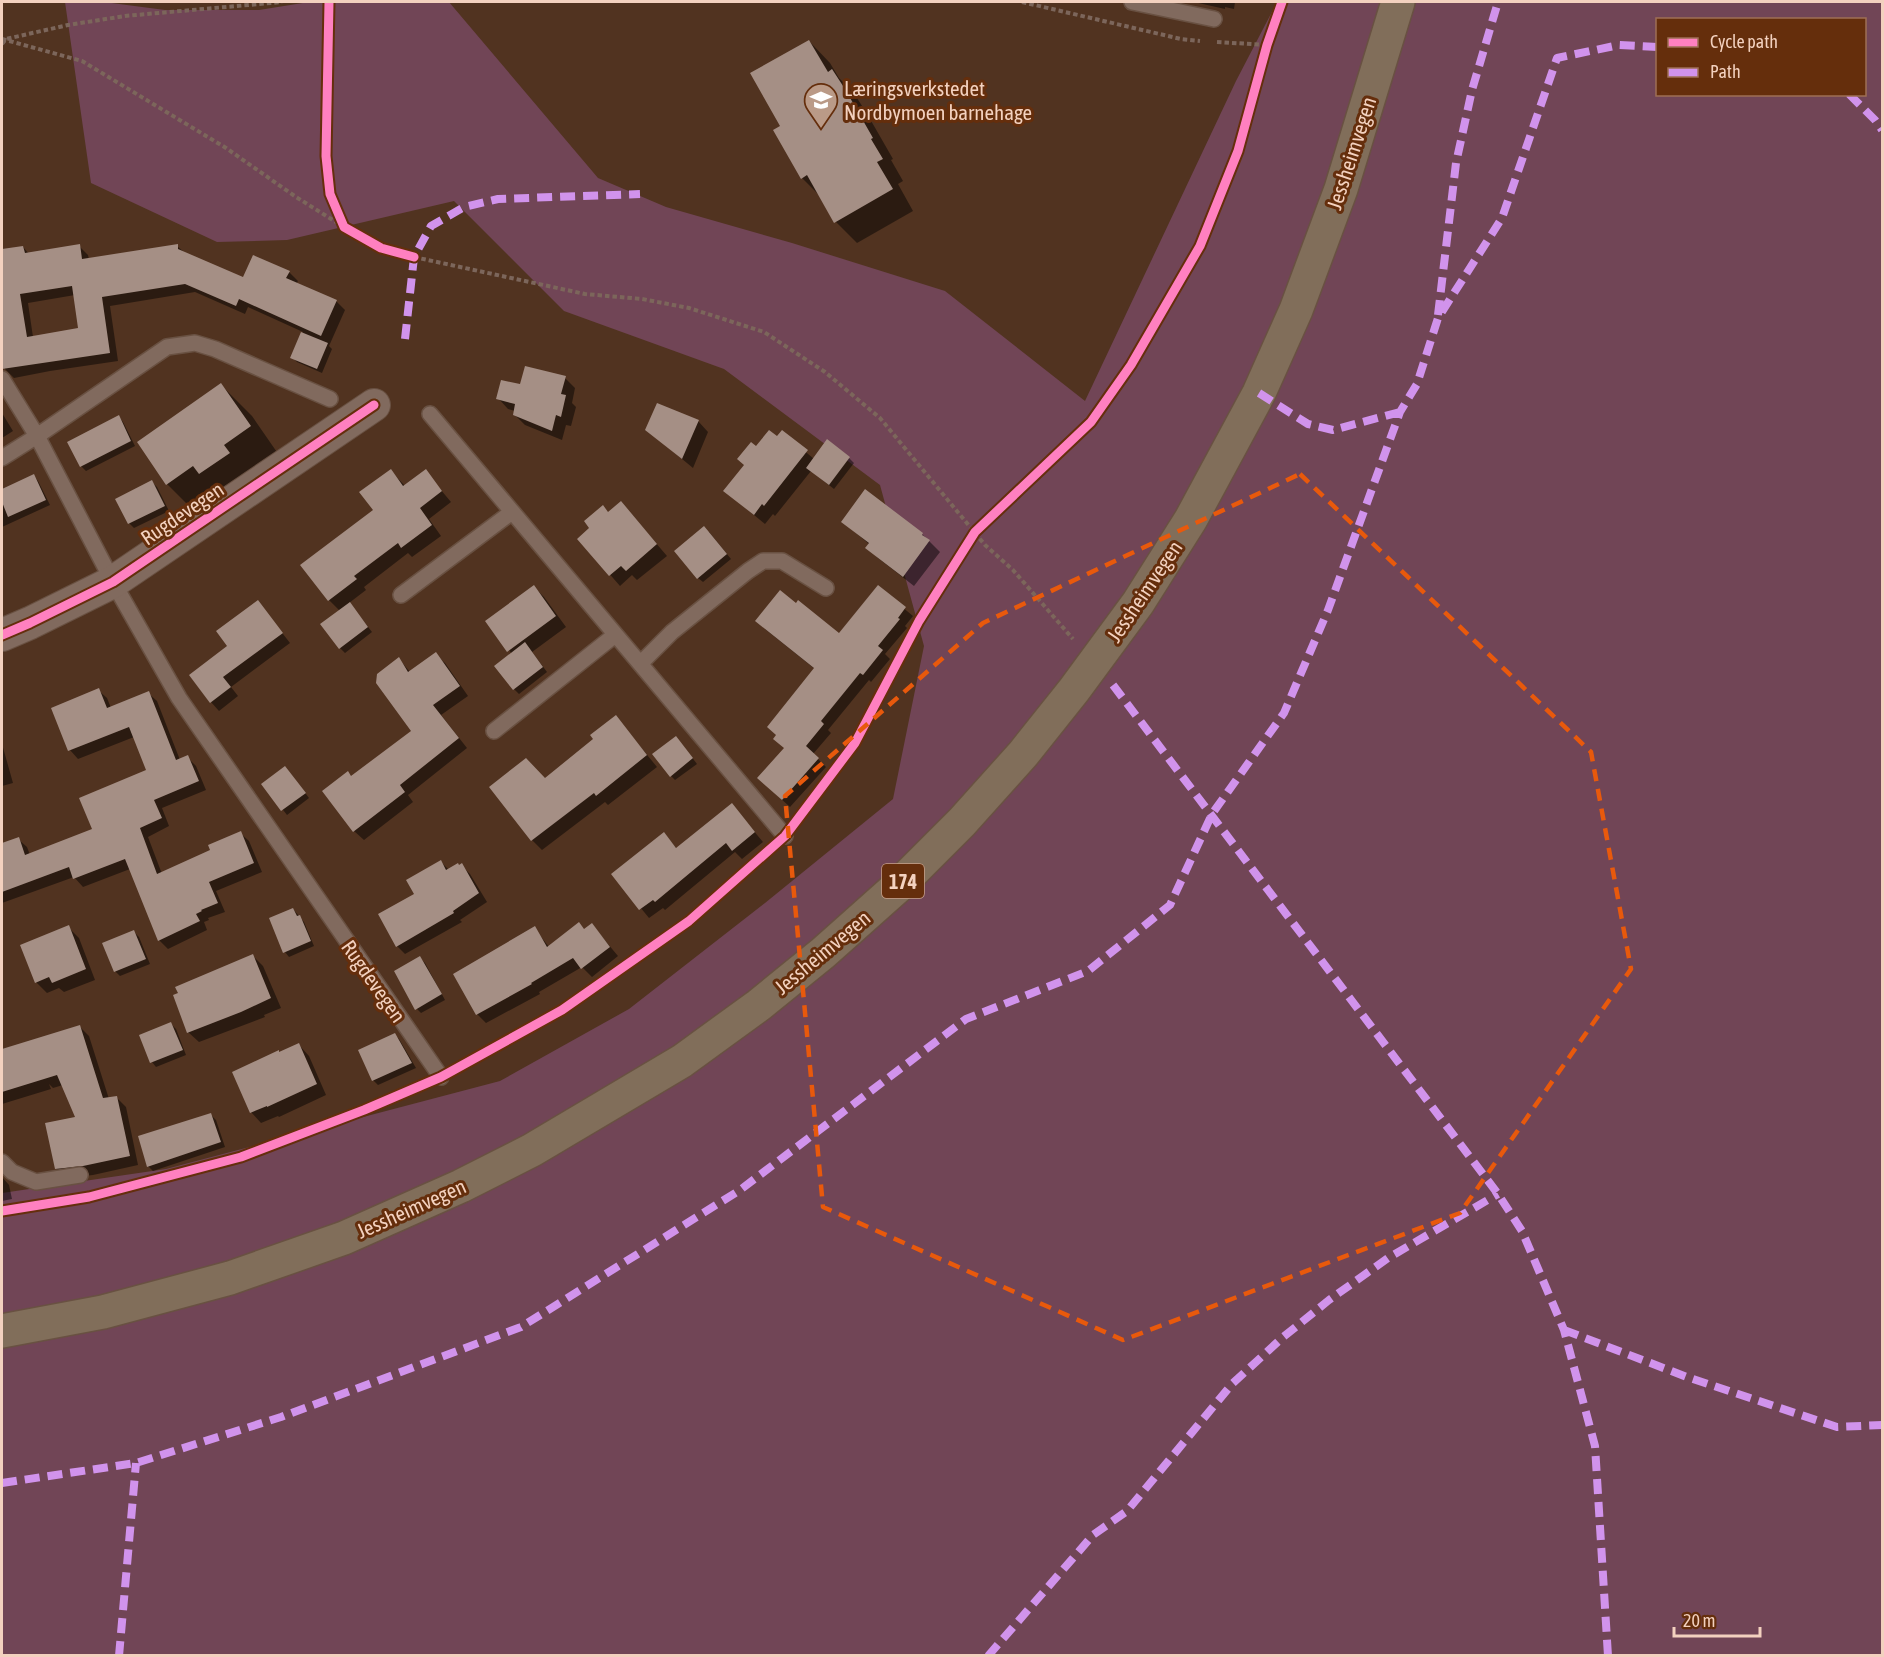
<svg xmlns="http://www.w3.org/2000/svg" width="1884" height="1657" font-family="'Asap Condensed',sans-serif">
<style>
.green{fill:#714556;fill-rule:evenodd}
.shadow{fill:#0007;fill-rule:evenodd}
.building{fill:#a58f85;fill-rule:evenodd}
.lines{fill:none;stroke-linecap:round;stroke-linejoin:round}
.lane-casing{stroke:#695142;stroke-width:18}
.street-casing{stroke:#695142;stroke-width:34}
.primary-casing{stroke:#695142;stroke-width:36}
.path{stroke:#7c665b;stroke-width:4;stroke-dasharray:4.5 3;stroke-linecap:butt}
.lane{stroke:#816a5e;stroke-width:15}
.street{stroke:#816a5e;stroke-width:32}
.primary{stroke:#816e5a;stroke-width:33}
.quiet{stroke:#d193ec;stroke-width:8;stroke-dasharray:15 8;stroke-linecap:butt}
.cycleway-casing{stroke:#652e0c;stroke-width:13}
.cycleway{stroke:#ff80c0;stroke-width:9}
.marked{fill:none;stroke:#e8590c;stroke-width:4.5;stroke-dasharray:12 8;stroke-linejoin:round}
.labels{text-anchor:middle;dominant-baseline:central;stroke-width:6;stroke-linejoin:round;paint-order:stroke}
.shield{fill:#652e0c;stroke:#c8a089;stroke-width:1.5}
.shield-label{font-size:20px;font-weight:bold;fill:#f3d1bf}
.poi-label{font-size:21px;fill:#f3d1bf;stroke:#652e0c;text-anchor:start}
.street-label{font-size:21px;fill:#f3d1bf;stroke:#652e0c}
</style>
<rect width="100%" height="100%" fill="#513320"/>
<path class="green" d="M65,2H104L165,10H259L309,2H449L598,178L666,207L792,243L945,291L1085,401L1236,81L1277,2H1882V1655H2V1193L166,1169L500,1081L629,1009L765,903L893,799L924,646L880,485L724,369L564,311L454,201L287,240L217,242L91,183ZM1658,20H1864V94H1658Z"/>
<path class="shadow" d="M1194,2H1235L1234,9L1225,7V9Z
M809,41L830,63L839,78L853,92L866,112L893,159L891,160L903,181L898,184L913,211L857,243L836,222L822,198L802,178L782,126Z
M79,246L88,255L89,260L177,246L185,253L244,279L289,272L298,281L296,284L336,301L345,310L329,346L332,349L322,373L297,362L292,357L303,332L248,307L245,314L195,292L110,306L118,361L50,371L14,378L5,369L2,348V251L23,247L29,254ZM75,295L79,329L33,337L28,303Z
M565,378L575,388L572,403L576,407L571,426L566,425L562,440L525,425L514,414L515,411L508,409L498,398Z
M221,385L252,416L281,458L198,515L167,484Z
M2,413L13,431L2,438Z
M119,417L123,422L135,446L86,471L81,466Z
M698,421L708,432L693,468L647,430Z
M782,432L814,459L849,458L854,463L834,489L811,471L775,516L773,514L765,524L725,491L757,448L777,438Z
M391,471L405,486L425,471L451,502L429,519L441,536L412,557L408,553L364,587L366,590L349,603L372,632L345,653L340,648V611L329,600L375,510Z
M34,476L38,481L50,505L2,527V490Z
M152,482L157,487L169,511L134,528L129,523Z
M609,514H631L667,556L637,580L632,575L620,586L579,539Z
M843,522L922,534L940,552L914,586L878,558L867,547L869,544Z
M709,532L731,559L703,582L698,578Z
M534,587L544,597L566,627L532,652L547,672L519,694L514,689L512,654L487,621Z
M878,587L913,616L905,626L907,628L885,654L890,659L871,682L869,680L828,730L831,733L813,754L826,767L790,807L767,786L786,749L815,669L765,629L840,635Z
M258,602L290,643L231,687L238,696L219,711L211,702L229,646Z
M435,654L445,663L468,696L441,715L467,748L408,795L413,802L364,840L354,831L352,777L413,731L399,659L410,672Z
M98,690L107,698L111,708L148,693L157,701L180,760L187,757L196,766L206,790L162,808L169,826L148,837L162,874L212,851L240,833L249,841L262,872L216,891L225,912L208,918L209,920L204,922L207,930L168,949L159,940L130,869L83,887L74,877L2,903V845L18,839L27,847L30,855L94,830L148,771L134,737L78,759L70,750L53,708Z
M616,717L657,767L608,805L605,802L542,850L532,840L545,779L595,740Z
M681,743L697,764L675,780L671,776Z
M2,744L13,783L2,786Z
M290,773L309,798L287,815L263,784Z
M732,805L763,842L742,859L735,852L665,910L663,908L649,918L613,874L664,834L677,849Z
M440,861L449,870L461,865L470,874L487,902L460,920L462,922L405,954L397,946L416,895Z
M293,909L304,922L314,946L289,957L285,952Z
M592,925L618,956L592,977L582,967L539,992L540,994L486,1023L477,1014L534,928L549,947L585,930Z
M68,927L79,938L95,980L64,992L59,988L47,993L36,982Z
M134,932L139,937L150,964L120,976L115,971Z
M253,956L263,966L281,1008L264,1015L265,1017L199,1042L188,1032Z
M420,958L425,963L445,1000L421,1013L417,1009Z
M171,1024L176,1029L186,1055L156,1067L152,1062Z
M79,1026L89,1036L109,1099L116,1097L126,1107L138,1165L93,1175L66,1178L56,1168L77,1118L63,1085L53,1088L49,1084L51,1089L2,1104V1071L38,1060Z
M395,1035L399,1039L416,1068L378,1085L373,1080Z
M299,1045L309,1056L326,1095L279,1117L278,1116L261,1123L251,1112L280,1053Z
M211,1115L216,1120L225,1147L153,1171L148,1166Z
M2,1177L9,1185L12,1199L2,1201Z"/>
<path class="building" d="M809,40L828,72L832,69L845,89L873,138L871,139L883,159L877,162L893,189L834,223L807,175L801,179L773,130L780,126L750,73Z
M80,244L82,259L178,244V249L243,277L253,255L290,271L286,278L337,300L321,336L239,299L236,306L185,284L102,297L110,353L2,369V249L23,246L25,253ZM72,286L78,328L27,337L20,294Z
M301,332L328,343L317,369L290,358Z
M525,366L566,376L561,394L566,395L561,417L556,415L552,431L513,415L515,404L496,399L501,380L520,384Z
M221,383L251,426L224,445L230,453L199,474L193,466L166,485L137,442Z
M657,403L699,420L682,459L645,430Z
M119,415L131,441L80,467L67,442Z
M769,430L777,436L782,430L808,450L764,506L762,504L754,515L723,491L744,465L737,459L751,442L756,446Z
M827,439L850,457L829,485L806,468Z
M391,469L403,486L426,469L442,491L420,508L432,525L401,548L398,543L354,576L357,579L328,601L300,565L373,510L359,492Z
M34,474L46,500L8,517L2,502V489Z
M152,480L165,506L128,524L115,499Z
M865,489L923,533L922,535L930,540L903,577L865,548L869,543L841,522Z
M621,501L657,544L626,571L621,566L609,576L577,539L589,528L584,521L603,505L608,512Z
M704,526L727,554L697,579L674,551Z
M534,585L556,616L507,652L485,621Z
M878,585L906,607L898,618L900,619L878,646L883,650L863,675L860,673L821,721L824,724L806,746L819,758L782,800L757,778L784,748L773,739L776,735L767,727L814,668L755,621L780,590L796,603L798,600L839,633Z
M258,600L283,633L223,677L231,687L210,703L189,675L227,646L216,631Z
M350,602L368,627L339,649L320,624Z
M525,642L543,667L513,690L494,666Z
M436,652L460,686L433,705L459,738L400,785L405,792L353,832L322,791L348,771L351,776L411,731L376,683L377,674L399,657L408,672Z
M99,688L107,708L149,691L176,760L188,755L199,781L154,800L162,818L140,828L157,874L210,850L208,845L241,831L254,863L209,882L218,903L201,910L202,911L196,914L200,921L158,941L125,859L73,879L69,867L2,892V843L19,837L25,855L92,829L79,798L146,770L129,727L68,751L51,708Z
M616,715L647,755L596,796L594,793L531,841L489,787L526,758L545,778L593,739L590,735Z
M676,736L693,758L670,777L652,754Z
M285,766L306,793L281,811L261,784Z
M732,803L755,832L732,851L726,843L655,902L653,900L639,910L611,874L664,832L676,848Z
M441,860L446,870L458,863L459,865L462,863L479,893L453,911L454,913L396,947L378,914L414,894L406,880Z
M293,908L297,916L300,915L311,941L283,953L269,918Z
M579,922L584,929L592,923L610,947L581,969L573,958L531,983L532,984L476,1015L453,974L535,926L547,947Z
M69,925L86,969L52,983L49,977L35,983L20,945Z
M134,930L146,959L114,972L102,943Z
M253,954L271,998L241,1012L187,1033L173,995L178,993L175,987Z
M420,956L442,994L415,1010L394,971Z
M171,1022L183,1050L150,1063L139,1035Z
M80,1025L103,1098L117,1096L130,1156L83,1166L55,1169L45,1123L75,1117L57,1075L2,1092V1049Z
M395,1033L412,1063L372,1081L358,1050Z
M299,1043L317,1084L267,1107V1106L250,1113L232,1072L279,1050V1052Z
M211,1113L221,1142L147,1167L138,1136Z"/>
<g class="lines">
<defs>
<path id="lane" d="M1132,2L1214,19
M2,379L37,436L113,582L179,698L441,1077
M430,414L785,836
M2,458L37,436L167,347L195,343L215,349L330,399
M401,595L512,512
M641,663L672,632L748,571L763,561H782L826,588
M494,731L615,635
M2,1162L12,1172L36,1182L80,1175"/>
<path id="street" d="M2,635L30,623L113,582L374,405"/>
<path id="primary" d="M2,1331L103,1312L230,1278L344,1238L461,1186L532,1150L682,1061L759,1005L823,953L896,888L962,822L1023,754L1074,690L1138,603L1191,519L1259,393L1296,310L1341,189L1398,2"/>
</defs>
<use href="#lane" class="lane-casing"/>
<use href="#street" class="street-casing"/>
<use href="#primary" class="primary-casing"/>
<path class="path" d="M1022,2L1181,39L1200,41
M2,39L82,61L226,148L296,197L344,227
M1217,42L1267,45
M2,44L6,39L68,25L125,16L282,2
M414,257L585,294L642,299L689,308L764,332L825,372L880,418L985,545L1013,570L1073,639"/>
<use href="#lane" class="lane"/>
<use href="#street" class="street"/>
<use href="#primary" class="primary"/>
<path class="quiet" d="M1849,94L1875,120L1882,130
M1438,315L1456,163L1472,90L1498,2
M405,339L414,257L431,226L464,207L498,199L640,194
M1259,393L1308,424L1333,430L1400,412
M1113,685L1498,1194L1522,1231L1564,1330L1595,1446L1608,1656
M1564,1330L1687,1377L1837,1427L1882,1425
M2,1483L136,1463L281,1417L521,1327L740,1190L966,1019L1088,971L1170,905L1212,814L1284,713L1328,610L1400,412L1417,384L1438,318L1502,218L1557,58L1619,45L1658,47
M119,1656L136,1463
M988,1656L1093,1535L1127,1511L1232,1384L1282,1338L1329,1300L1388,1258L1498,1194"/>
<defs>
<path id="cycleway" d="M329,2L326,156L330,194L344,227L381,248L414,257
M2,635L30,623L113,582L374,405
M2,1211L89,1197L241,1157L364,1110L441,1077L562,1010L689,921L785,836L855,743L919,621L975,532L1091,422L1131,365L1200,246L1238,151L1267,45L1282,2"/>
</defs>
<use href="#cycleway" class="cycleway-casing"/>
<use href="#cycleway" class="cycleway"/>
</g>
<path class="marked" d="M1300,474L1591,752L1631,969L1460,1213L1123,1340L823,1207L785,796L983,623Z"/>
<defs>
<symbol id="school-pin" viewBox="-11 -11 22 30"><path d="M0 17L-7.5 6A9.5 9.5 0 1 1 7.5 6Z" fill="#ba9a87" stroke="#652e0c"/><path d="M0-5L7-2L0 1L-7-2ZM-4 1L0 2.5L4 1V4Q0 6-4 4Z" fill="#fff"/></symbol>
</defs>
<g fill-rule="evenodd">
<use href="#school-pin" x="802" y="81" width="38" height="52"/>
</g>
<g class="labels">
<rect class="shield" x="882" y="864" width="42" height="34" rx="4.5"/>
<g class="shield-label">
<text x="903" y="881">174</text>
</g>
<g class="poi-label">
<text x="844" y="88">Læringsverkstedet<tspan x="844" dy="24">Nordbymoen barnehage</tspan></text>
</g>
<g class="street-label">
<text transform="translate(1351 153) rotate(-72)">Jessheimvegen</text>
<text transform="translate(182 513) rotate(-34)">Rugdevegen</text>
<text transform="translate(1144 591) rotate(-56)">Jessheimvegen</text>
<text transform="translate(822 952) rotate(-40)">Jessheimvegen</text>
<text transform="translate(374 981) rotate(55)">Rugdevegen</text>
<text transform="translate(411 1208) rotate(-24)">Jessheimvegen</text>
</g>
</g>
<rect width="1884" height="1657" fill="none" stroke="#f3d1bf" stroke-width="6"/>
<rect x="1656" y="18" width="210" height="78" fill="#652e0c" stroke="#9e6f54" stroke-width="1.5"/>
<rect x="1668" y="38" width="30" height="9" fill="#ff80c0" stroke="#9e6f54" stroke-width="1.5"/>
<text x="1710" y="48" font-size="18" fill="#f3d1bf">Cycle path</text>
<rect x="1668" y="68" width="30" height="9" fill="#d193ec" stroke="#9e6f54" stroke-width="1.5"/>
<text x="1710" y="78" font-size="18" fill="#f3d1bf">Path</text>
<path d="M1674 1627v9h86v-9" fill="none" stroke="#f3d1bf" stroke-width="3"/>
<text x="1683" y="1627" font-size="18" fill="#f3d1bf" stroke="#652e0c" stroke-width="4.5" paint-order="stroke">20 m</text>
</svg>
